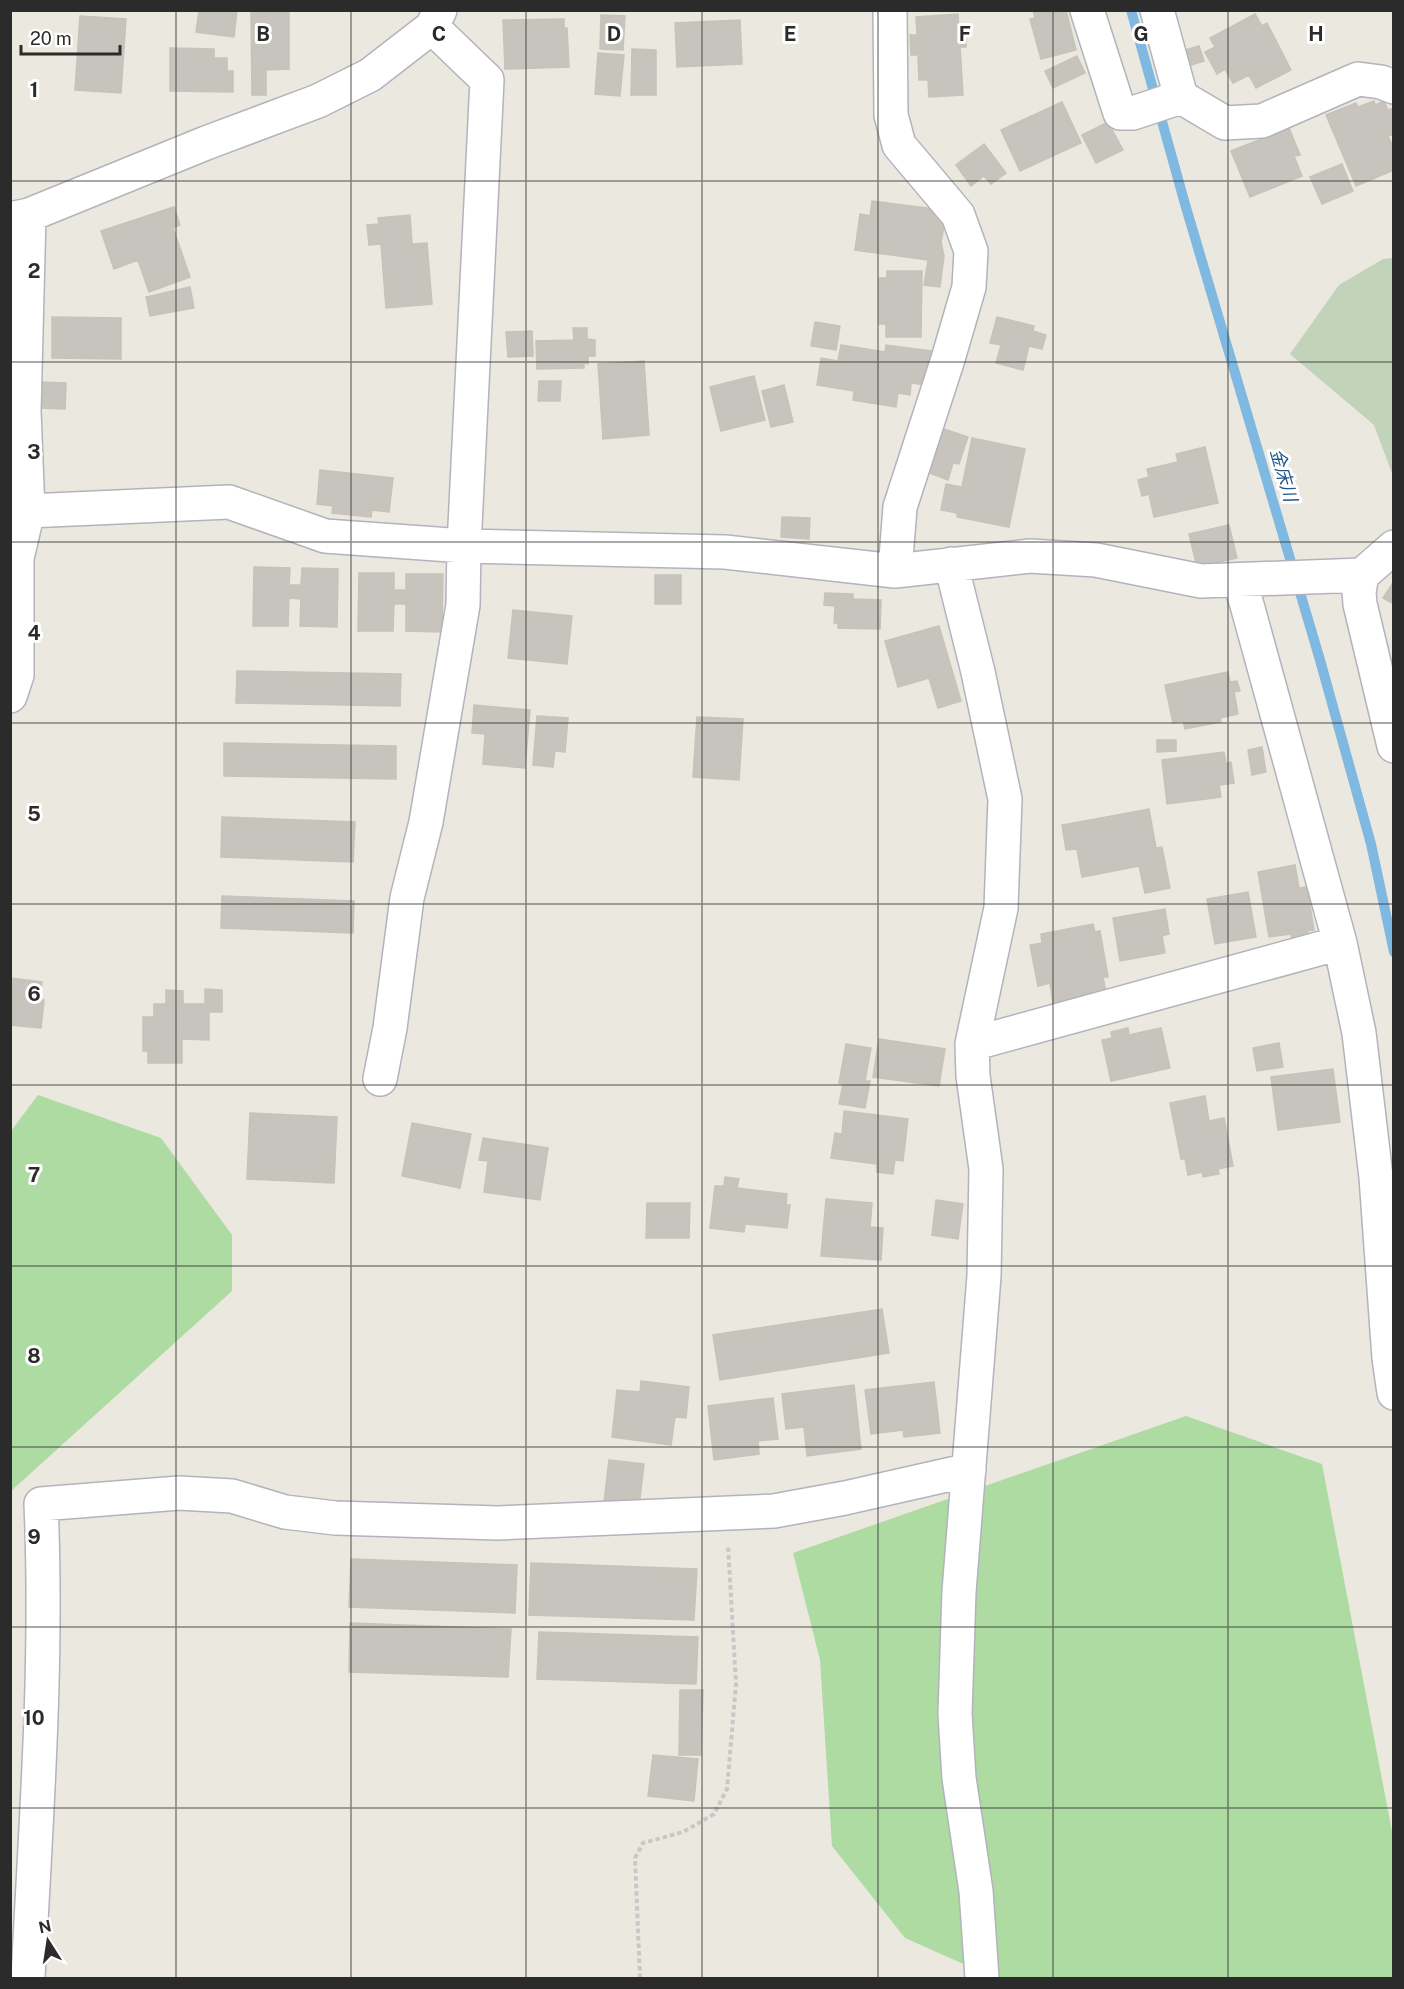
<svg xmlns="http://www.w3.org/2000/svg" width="1404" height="1989" font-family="'Public Sans','Noto Sans JP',sans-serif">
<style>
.green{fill:#addba2}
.cemetery{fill:#c1d3b8}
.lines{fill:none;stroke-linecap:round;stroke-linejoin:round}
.stream{stroke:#7fb8e0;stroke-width:10}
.building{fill:#c7c4be;stroke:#c6c3b9;stroke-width:1.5}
.minor-casing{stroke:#b2b3bd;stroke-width:36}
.path{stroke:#c8c8c8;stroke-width:4;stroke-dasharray:4.5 3;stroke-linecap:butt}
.minor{stroke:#fff;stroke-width:33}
.grid{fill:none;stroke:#2b2b2b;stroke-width:1.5;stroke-opacity:0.55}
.labels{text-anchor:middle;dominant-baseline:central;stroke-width:6;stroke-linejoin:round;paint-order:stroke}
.water-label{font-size:18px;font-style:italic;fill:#1e568c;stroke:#fff}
.grid-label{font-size:20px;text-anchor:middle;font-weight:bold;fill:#2b2b2b;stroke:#fff;stroke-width:6;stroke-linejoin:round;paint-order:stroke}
</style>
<rect width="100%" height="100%" fill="#ebe8df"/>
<path class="green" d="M38,1095L161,1138L232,1235V1291L11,1491V1131Z
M1186,1416L1322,1464L1393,1837V1978H995L905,1938L832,1846L820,1660L793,1553Z"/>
<path class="cemetery" d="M1393,258H1394L1393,476L1374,425L1290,354L1339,285L1383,259Z"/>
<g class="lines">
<path class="stream" d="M1131,10L1185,204L1320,660L1371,844L1394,952"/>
</g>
<path class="building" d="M199,10H237L234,37L196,32Z
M251,10H289V69L266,70V95H252Z
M1033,10H1066L1076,50L1041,59L1030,19L1035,18Z
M958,14L959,31L966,30V47H960L963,95L929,97L928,80H919L918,55H911L910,35H917L916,17Z
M1255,14L1262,26L1267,23L1291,70L1256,88L1249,75L1233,83L1225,69L1217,74L1205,52L1215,47L1210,38Z
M601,15L625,16L623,50L600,49Z
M80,16L126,19L121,93L75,90Z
M564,19V28H567L569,67L505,69L503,20Z
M740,20L742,64L677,67L675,23Z
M1199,46L1204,61L1188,66L1182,51Z
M170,48L214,49V58H227V71H233V92L170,91Z
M632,49L656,50V95H631Z
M598,53L624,55L620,96L595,94Z
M1077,56L1085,73L1053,88L1045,71Z
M1374,101L1375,105L1384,101L1388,110L1394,108V134L1388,136L1394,149V170L1356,186L1326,115L1356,103L1358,107Z
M1062,102L1081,143L1020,171L1001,130Z
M1108,122L1123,150L1096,163L1082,135Z
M1289,128L1300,155L1294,156L1302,176L1250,197L1231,151Z
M984,144L1006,173L991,184L984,176L971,186L956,165Z
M1342,164L1353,191L1322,204L1310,177Z
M872,201L934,209L944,226L941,242L944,256L940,287L924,285L928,260L855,250L860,214L870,216Z
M174,207L180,225L173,228L190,277L149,292L138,260L114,269L101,231Z
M410,215L412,244L427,243L432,304L386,308L381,244L369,245L367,225L379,224L378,218Z
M887,271H922L921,337H886V324H879V278H887Z
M190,287L194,308L150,316L146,297Z
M52,317L121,318V359L52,358Z
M997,317L1034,326L1033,331L1046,335L1042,349L1029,346L1023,370L996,363L1001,345L990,343Z
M815,322L840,326L836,350L811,346Z
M573,328H587V339L595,340V356H588V364L584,363V368L537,369L536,341L574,340Z
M532,331L533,356L508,357L506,332Z
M841,345L885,352L886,345L931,351L926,385L911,383L910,395L898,393L896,407L853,400L854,391L817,385L821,358L838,361Z
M644,361L649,435L603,439L598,364Z
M754,376L765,420L721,431L710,387Z
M539,381H561L560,401H538Z
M39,382L66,383L65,409L38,408Z
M784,385L793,422L771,427L762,391Z
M941,428L968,437L959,464L953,463L948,480L927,472Z
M972,438L1025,449L1009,527L957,517V513L941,510L946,484L962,487Z
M1205,447L1218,503L1154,517L1149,494L1142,496L1138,480L1149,477L1147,469L1178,462L1176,454Z
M320,470L393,478L389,512L372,510L371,517L332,513L333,506L317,504Z
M782,517L810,518L809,539L781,537Z
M1229,525L1237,558L1197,567L1189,534Z
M254,567L290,568L289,585H301L302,568L338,569L337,627L300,626L301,599L289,598L288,626H253Z
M359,573H394V590H406V574H443L442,632L406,631V604H394L393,631H358Z
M655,575H681V604H655Z
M1394,581V604L1383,598Z
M825,593L853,594V599L881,600L880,629L838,628V623H834L835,606L824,605Z
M513,610L572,616L567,664L508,658Z
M939,626L961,701L938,708L929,678L898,687L885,641Z
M237,671L401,674L400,706L236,703Z
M1228,672L1230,682L1237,681L1240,691L1234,692L1238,714L1220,718L1221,722L1185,729L1183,721L1173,723L1165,685Z
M474,705L530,710L525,768L483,764L485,734L472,733Z
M537,716L568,718L565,752L555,751L553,767L533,765Z
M697,717L743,719L739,780L693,777Z
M1157,740H1176V751L1157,752Z
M224,743L396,746V779L224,776Z
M1262,747L1266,772L1252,775L1248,750Z
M1224,752L1226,764L1231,762L1234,783L1219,785L1221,797L1167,804L1162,760Z
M1149,809L1156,848L1162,847L1170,888L1145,893L1139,866L1082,877L1077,849L1066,850L1062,825Z
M222,817L355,822L353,862L221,857Z
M1295,865L1299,888L1307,887L1314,930L1307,931L1308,938L1292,940L1291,934L1269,937L1258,872Z
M1248,892L1256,937L1215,944L1207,899Z
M222,896L354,901L353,933L221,928Z
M1165,909L1169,934L1162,936L1165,953L1120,961L1113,918Z
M1093,924L1095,932L1100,931L1108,977H1103L1106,993L1053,1003L1050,983L1038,986L1030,945L1042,943L1041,934Z
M10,978L42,982L40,999L44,1000L41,1028L10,1025Z
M205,989L222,990V1012H209V1040L182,1039V1063H148V1051H143V1017H154V1004H166V990L183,991V1004H205Z
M1128,1028L1129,1035L1161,1028L1170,1068L1111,1081L1102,1040L1112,1038L1111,1032Z
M879,1039L945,1049L939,1086L873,1077Z
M1279,1043L1283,1067L1257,1071L1253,1048Z
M846,1044L871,1048L865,1081H870L865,1108L839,1104L843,1084L839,1083Z
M1333,1069L1340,1122L1278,1130L1271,1077Z
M1205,1096L1209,1121L1224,1118L1233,1166L1218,1169L1219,1174L1203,1177L1202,1172L1188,1175L1185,1159H1181L1170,1103Z
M844,1111L908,1119L903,1161L895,1160L893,1174L877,1172V1164L831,1158L835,1133L842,1134Z
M250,1113L337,1117L334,1183L247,1179Z
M412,1123L471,1134L460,1188L402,1176Z
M483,1138L548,1148L540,1200L484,1192L488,1161L479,1160Z
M725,1177L739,1179L737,1188L787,1194L786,1205H790L787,1228L745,1224L744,1232L710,1228L715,1186H724Z
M826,1199L872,1203L870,1227L883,1228L881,1260L821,1256Z
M936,1200L963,1204L958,1239L932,1235Z
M647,1203H690L689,1238H646Z
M882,1309L889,1353L720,1380L713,1335Z
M641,1381L689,1387L686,1418L675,1417L671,1445L612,1437L617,1390L640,1392Z
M934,1382L940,1433L904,1437L903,1430L871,1434L865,1390Z
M854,1385L861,1449L807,1456L804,1427L786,1429L782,1394Z
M773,1398L778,1439L758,1441L759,1454L714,1460L708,1406Z
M609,1460L644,1464L639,1506L604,1502Z
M351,1559L517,1565L515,1613L349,1607Z
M531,1563L697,1569L694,1620L529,1615Z
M350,1623L511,1629L508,1677L349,1672Z
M539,1632L698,1637L696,1684L537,1679Z
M680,1690H703L701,1755H679Z
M653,1755L698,1759L694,1801L648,1796Z"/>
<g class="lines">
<defs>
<path id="minor" d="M890,10L891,115L899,145L958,215L971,251L969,287L948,359L900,507L895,571
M1087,10L1120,113H1133L1181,97
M1157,10L1181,97L1225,123L1262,121L1358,79L1381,82L1394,87
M10,219L29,215L206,143L318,101L370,75L432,27L440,10
M10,506L28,511L229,502L325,536L464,546L725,552L895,571L1030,556L1096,560L1201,581L1362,575L1394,547
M951,564L978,672L1005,799L1001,908L972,1044L973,1076L986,1169L984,1276L959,1592L955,1714L959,1778L976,1891L982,1978
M1362,575L1359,592L1360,604L1394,746
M1239,580L1247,605L1340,943L1359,1033L1376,1177L1389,1358L1394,1393
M10,696L17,675V558L28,511L24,411L29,215
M972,1044L1340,943
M380,1079L390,1028L407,898L426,822L463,605L464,546L487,80L432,27
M28,1978C36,1820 48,1662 41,1504L179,1493L232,1496L285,1512L335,1518L498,1523L774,1511L845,1498L969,1470"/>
</defs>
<use href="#minor" class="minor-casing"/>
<path class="path" d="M640,1978L635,1858L643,1843L683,1832L714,1814L727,1789L736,1684L728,1545"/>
<use href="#minor" class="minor"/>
</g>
<path class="grid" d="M176,10V1978M351,10V1978M526,10V1978M702,10V1978M878,10V1978M1053,10V1978M1228,10V1978M10,181H1394M10,362H1394M10,542H1394M10,723H1394M10,904H1394M10,1085H1394M10,1266H1394M10,1447H1394M10,1627H1394M10,1808H1394"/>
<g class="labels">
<g class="water-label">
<text transform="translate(1284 475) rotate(74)">金床川</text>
</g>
</g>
<g class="grid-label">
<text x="263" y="41">B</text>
<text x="439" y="41">C</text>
<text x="614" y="41">D</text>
<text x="790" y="41">E</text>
<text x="965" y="41">F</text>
<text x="1141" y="41">G</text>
<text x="1316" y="41">H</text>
<text x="34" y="97">1</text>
<text x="34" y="278">2</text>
<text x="34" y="459">3</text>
<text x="34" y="640">4</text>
<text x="34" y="821">5</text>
<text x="34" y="1001">6</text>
<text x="34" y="1182">7</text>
<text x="34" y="1363">8</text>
<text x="34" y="1544">9</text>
<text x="34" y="1725">10</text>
</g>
<rect width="1404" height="1989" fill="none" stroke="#2b2b2b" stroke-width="24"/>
<g transform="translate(48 1941) rotate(348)" stroke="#ffffff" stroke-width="4.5" paint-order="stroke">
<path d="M0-4.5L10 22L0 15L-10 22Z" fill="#2b2b2b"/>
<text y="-9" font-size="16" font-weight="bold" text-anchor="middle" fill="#2b2b2b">N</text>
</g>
<path d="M21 45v9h99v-9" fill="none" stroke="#2b2b2b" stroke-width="3"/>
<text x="30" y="45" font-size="18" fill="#2b2b2b" stroke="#ffffff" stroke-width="4.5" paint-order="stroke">20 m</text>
</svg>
